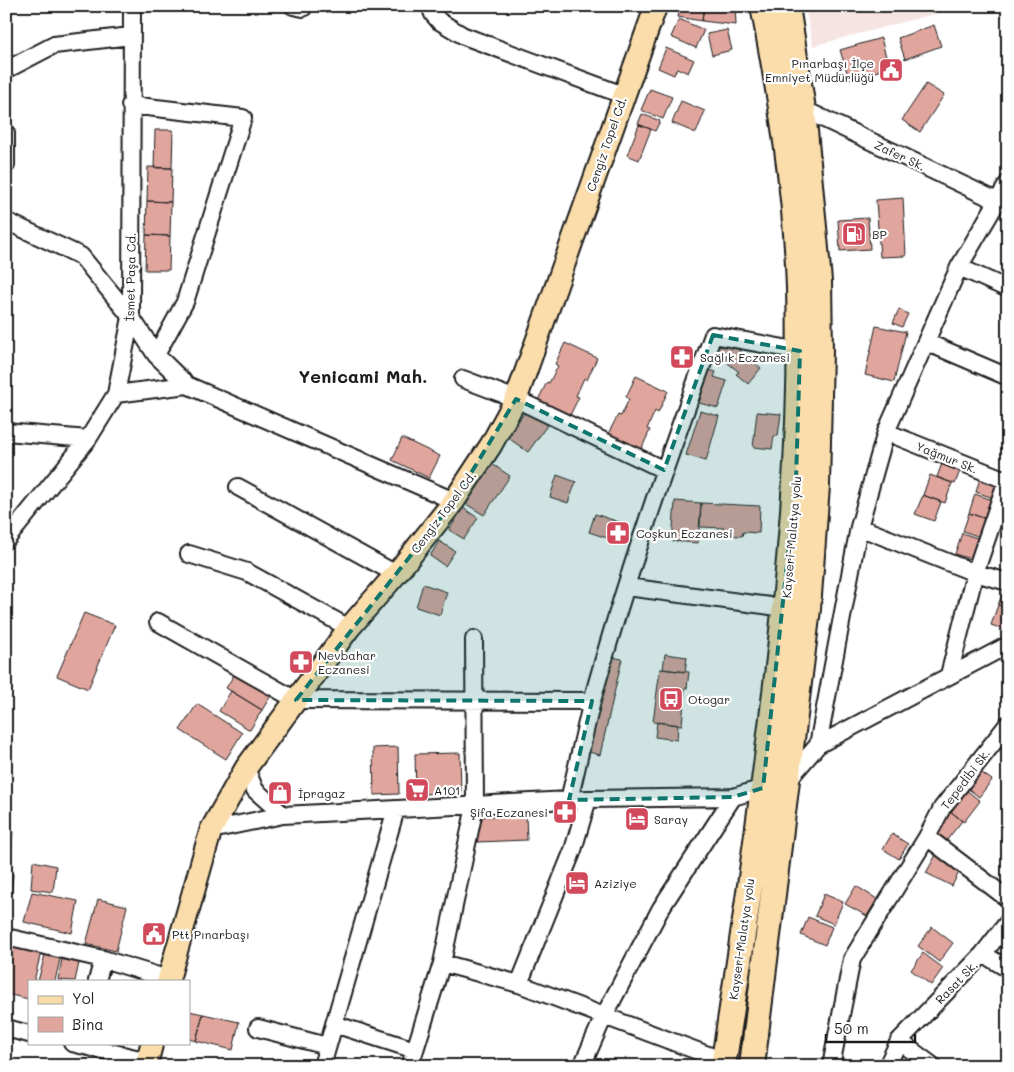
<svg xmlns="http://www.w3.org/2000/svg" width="1014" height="1072" font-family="Mali,sans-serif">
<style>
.built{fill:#f6e4e2}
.building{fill:#e0a69e;stroke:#1c1c1c}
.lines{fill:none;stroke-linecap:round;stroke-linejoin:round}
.minor-casing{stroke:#1c1c1c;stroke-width:20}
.major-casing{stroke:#1c1c1c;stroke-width:25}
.highway-casing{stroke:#1c1c1c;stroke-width:28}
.minor{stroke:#fff;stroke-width:16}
.major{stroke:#faddab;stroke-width:21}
.highway{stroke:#faddab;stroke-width:24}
.marked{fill:#0f766e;fill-opacity:0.2;stroke:#0f766e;stroke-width:4;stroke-dasharray:10 6;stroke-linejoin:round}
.labels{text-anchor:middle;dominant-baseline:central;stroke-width:4.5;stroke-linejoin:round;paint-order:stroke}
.poi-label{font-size:12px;fill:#1c1c1c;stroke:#fff;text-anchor:start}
.street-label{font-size:12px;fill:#1c1c1c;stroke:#fff}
.district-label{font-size:18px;font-weight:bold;fill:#1c1c1c;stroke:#fff}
</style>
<rect width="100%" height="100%" fill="#fff"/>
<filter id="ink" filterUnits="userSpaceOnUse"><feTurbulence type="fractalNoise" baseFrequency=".02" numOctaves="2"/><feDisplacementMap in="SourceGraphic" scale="10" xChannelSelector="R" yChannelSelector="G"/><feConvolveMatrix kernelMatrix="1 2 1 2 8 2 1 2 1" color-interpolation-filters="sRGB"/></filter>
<g filter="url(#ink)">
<path class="built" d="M805,6H964L813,46Z"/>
<path class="building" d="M680,6H704L702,21L678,17Z
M704,6H735L736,25L702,21Z
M679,19L704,30L696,48L671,37Z
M934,25L941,46L905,59L898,38Z
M727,30L732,50L712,55L707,34Z
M881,38L889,68L849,79L840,50Z
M666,48L694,60L688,73L677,68L674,75L658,68Z
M926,84L944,95L920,132L902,120Z
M650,89L672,97L663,119L641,110Z
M681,101L705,111L696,133L672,123Z
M642,114L660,121L655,131L638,124Z
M639,125L651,129L639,160L627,155Z
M155,130H173L172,168H154Z
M148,167L172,168L171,202L147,201Z
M903,198L906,256L880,257L876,200Z
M147,201L171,202L170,236L146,235Z
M868,218L870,249L840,251L838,220Z
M146,235L170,236L169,270H145Z
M899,309L908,314L902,327L893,323Z
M876,326L906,332L894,382L865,375Z
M723,337L761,368L748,384L736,374L739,372L712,350Z
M565,343L597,358L587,380L584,378L576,396L579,397L568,419L536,404L547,382L549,383L558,366L555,364Z
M709,370L716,372L714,377L727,381L718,408L699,403Z
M636,376L668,391L658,413L655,411L647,429L650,430L640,452L607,436L618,415L621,416L629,399L626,397Z
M527,409L548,424L528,452L507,437Z
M700,411L719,416L706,461L686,455Z
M757,412L781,414L778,436H774L772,449L753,447Z
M402,438L440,456L429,478L392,460Z
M944,458L962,465L955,484L937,477Z
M492,464L510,476L484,515L466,504Z
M557,475L576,482L568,503L550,497Z
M930,475L952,483L945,503L923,495Z
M981,475L1002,482L996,499L976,492Z
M975,494L995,501L989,520L969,513Z
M923,495L941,502L934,521L915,514Z
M675,501L701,503L698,543L672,541Z
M701,503L760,506L759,533L743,532L742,536L723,535L724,528L700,527Z
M463,508L478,518L464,539L449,530Z
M969,513L989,520L983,538L963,531Z
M595,514L622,523L616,541L589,532Z
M962,533L983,540L976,561L955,554Z
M439,541L455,551L445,566L430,556Z
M1007,582L1008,583V608L998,605Z
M423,584L447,592L440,615L416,607Z
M998,605L1008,608V631L991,625Z
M84,613L115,625L88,689L57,676Z
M665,654L687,657L685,672L663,669Z
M606,656L622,659L600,755L585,751Z
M660,669L689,672L687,688H685L682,725L653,722Z
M237,670L273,692L262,710L226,688Z
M231,691L262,710L250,730L219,711Z
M197,704L242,733L226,759L180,730Z
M657,722L678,725L677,740L655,737Z
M398,747L399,794L374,795L373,748Z
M460,753L461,793L416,794L415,754Z
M979,771L992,780L979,797L966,787Z
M965,789L980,801L964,822L949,810Z
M949,810L962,821L946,841L933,831Z
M526,815L527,840L477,842L476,817Z
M6,832H13L11,861H6Z
M892,834L908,844L899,859L883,849Z
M937,853L962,866L952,886L926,873Z
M33,861L56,866L53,892L31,889Z
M6,873L13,874L10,909L6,908Z
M856,886L877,899L867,916L845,904Z
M32,892L78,901L72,933L24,922Z
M824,894L843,902L834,924L815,916Z
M98,899L127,906L116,951L86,944Z
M808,917L832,927L825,945L801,935Z
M932,927L953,943L939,962L918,946Z
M6,945L41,952L34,981H29V999L6,994Z
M923,953L943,968L931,985L911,970Z
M45,955H61L55,981H38Z
M62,959L79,963L75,981L58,980Z
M189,1011L203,1014L196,1041L189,1039Z
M203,1014L239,1022L233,1050L196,1041Z"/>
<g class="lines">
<defs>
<path id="minor" d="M293,6L303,8
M430,6L433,14L439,21L464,36L623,95
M6,70L54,45L131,36
M130,105L243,118L185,302L156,355
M803,109L997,201
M6,133V165
M6,221L81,256L131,317L156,355L187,385L454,501
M959,267L1008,289
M926,342L1008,377
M463,379L516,399L664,470
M116,394L187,385
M6,432L88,439
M886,432L1008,481
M238,487L396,574
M859,527L975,573L1008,582
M6,540L88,439L116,394L131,317L132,6
M189,554L247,572L349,628
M627,587L785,608
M158,622L296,700L592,701
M949,675L975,573L1008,477
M818,745L859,527L886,432L959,267L1008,183
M246,768L255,790L283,815
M569,800C577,767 584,734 592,701C626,577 669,455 713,335L800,351
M211,830L283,815L588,799L733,797L787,781L818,745L1008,645
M927,837L1008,899
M6,937L103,959L168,979
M983,954L1008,969
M442,963L519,984L724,1061
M97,981L103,959
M519,984L573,850L588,799
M334,1024L415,1050
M6,1028L29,1034
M258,1028L327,1046
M899,1041L933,1066
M72,1043L148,1061
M322,1066L396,809
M410,1066L442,963L475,806L474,639
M582,1066L604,1016L661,908L733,797
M831,1066L852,959L927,837L942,808L1008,724
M887,1066L899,1041L983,954L1008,922"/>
<path id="major" d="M168,981L211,830L246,768L349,628L396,574L454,501L491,445L516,399L656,6
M146,1066L152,1043"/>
<path id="highway" d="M723,1066C741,953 757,839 771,726C789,580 803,435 799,288C796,193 781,99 763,6
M752,1066L808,609L817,486L820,352L819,281L803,109L787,6"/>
</defs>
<use href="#minor" class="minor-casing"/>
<use href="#major" class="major-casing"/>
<use href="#highway" class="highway-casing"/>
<use href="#minor" class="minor"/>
<use href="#major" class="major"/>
<use href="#highway" class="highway"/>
</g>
</g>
<path class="marked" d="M713,335L800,351L796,480L763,788L733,797L569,800L592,701L296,700L454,501L516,399L664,470Z"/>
<defs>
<symbol id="civic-square" viewBox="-11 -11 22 22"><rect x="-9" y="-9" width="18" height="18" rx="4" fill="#d1495b" stroke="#fff"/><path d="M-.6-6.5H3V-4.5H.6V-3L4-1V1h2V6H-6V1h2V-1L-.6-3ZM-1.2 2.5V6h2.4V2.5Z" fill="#fff"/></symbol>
<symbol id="fuel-square" viewBox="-11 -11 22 22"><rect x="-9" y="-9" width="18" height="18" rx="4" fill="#d1495b" stroke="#fff"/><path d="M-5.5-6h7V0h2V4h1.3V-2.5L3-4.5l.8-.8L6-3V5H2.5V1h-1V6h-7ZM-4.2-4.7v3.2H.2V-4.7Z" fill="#fff"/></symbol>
<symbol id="pharmacy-square" viewBox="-11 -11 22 22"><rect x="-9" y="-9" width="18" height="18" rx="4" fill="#d1495b" stroke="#fff"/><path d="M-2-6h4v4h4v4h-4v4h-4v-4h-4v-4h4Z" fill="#fff"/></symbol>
<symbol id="bus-square" viewBox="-11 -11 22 22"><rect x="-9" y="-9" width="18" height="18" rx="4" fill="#d1495b" stroke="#fff"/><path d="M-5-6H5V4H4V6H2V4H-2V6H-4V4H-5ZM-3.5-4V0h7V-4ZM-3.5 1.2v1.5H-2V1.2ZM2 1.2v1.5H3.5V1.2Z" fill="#fff"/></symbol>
<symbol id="supermarket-square" viewBox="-11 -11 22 22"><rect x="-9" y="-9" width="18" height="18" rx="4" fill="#d1495b" stroke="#fff"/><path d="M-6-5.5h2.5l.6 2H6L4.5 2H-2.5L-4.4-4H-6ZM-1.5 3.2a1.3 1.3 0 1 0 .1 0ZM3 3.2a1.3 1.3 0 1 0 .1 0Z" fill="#fff"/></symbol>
<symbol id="shop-square" viewBox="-11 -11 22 22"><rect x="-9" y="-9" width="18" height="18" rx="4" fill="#d1495b" stroke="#fff"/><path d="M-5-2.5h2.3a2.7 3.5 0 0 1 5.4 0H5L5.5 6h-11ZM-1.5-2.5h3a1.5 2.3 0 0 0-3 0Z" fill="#fff"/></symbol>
<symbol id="hotel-square" viewBox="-11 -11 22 22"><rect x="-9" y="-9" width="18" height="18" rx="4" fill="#d1495b" stroke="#fff"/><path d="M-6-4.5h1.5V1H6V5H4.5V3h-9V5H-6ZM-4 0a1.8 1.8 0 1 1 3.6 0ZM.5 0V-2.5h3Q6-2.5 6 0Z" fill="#fff"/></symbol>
</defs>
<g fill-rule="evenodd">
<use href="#civic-square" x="877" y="56" width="28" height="28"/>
<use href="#fuel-square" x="840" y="220" width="28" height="28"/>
<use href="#pharmacy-square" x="668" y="343" width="28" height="28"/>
<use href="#pharmacy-square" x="604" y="519" width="28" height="28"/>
<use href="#pharmacy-square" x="287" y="648" width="28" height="28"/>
<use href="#bus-square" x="657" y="685" width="28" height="28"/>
<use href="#supermarket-square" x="403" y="776" width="28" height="28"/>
<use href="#shop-square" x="266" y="779" width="28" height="28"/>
<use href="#pharmacy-square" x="551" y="798" width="28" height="28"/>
<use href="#hotel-square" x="623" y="805" width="28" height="28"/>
<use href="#hotel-square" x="563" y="869" width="28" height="28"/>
<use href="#civic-square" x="140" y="920" width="28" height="28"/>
</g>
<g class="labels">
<g class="poi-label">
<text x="874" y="63" text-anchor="end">Pınarbaşı İlçe<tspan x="874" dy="14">Emniyet Müdürlüğü</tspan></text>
<text x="872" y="234">BP</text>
<text x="700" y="357">Sağlık Eczanesi</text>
<text x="636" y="533">Coşkun Eczanesi</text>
<text x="318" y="655">Nevbahar<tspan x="318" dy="14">Eczanesi</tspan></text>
<text x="688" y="699">Otogar</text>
<text x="434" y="790">A101</text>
<text x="298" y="793">İpragaz</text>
<text x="548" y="812" text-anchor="end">Şifa Eczanesi</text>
<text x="654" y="819">Saray</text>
<text x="594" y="883">Aziziye</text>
<text x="172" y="934">Ptt Pınarbaşı</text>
</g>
<g class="street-label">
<text transform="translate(606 144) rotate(-71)">Cengiz Topel Cd.</text>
<text transform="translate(900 155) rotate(25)">Zafer Sk.</text>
<text transform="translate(130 277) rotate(-89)">İsmet Paşa Cd.</text>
<text transform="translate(947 457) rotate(22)">Yağmur Sk.</text>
<text transform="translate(443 512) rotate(-53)">Cengiz Topel Cd.</text>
<text transform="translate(791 537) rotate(-85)">Kayseri-Malatya yolu</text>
<text transform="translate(965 779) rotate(-53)">Tepedibi Sk.</text>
<text transform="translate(741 939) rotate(-82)">Kayseri-Malatya yolu</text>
<text transform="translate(956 982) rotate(-46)">Rasat Sk.</text>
</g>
<g class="district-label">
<text x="363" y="376">Yenicami Mah.</text>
</g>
</g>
<rect width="1014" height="1072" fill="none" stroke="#fff" stroke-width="25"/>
<rect x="12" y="12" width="989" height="1047" fill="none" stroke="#1c1c1c" stroke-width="2" filter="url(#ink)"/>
<rect x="28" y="980" width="162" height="65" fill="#ffffff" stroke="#a4a4a4"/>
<rect x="38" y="996" width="25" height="8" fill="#faddab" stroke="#a4a4a4"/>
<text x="72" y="1004" font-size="15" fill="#1c1c1c">Yol</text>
<rect x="38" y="1017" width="25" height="15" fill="#e0a69e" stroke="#a4a4a4"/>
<text x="72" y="1030" font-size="15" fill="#1c1c1c">Bina</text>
<path d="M826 1034v8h89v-8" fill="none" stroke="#1c1c1c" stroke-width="2.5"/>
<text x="834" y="1034" font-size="15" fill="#1c1c1c" stroke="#ffffff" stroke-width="4" paint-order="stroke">50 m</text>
</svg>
